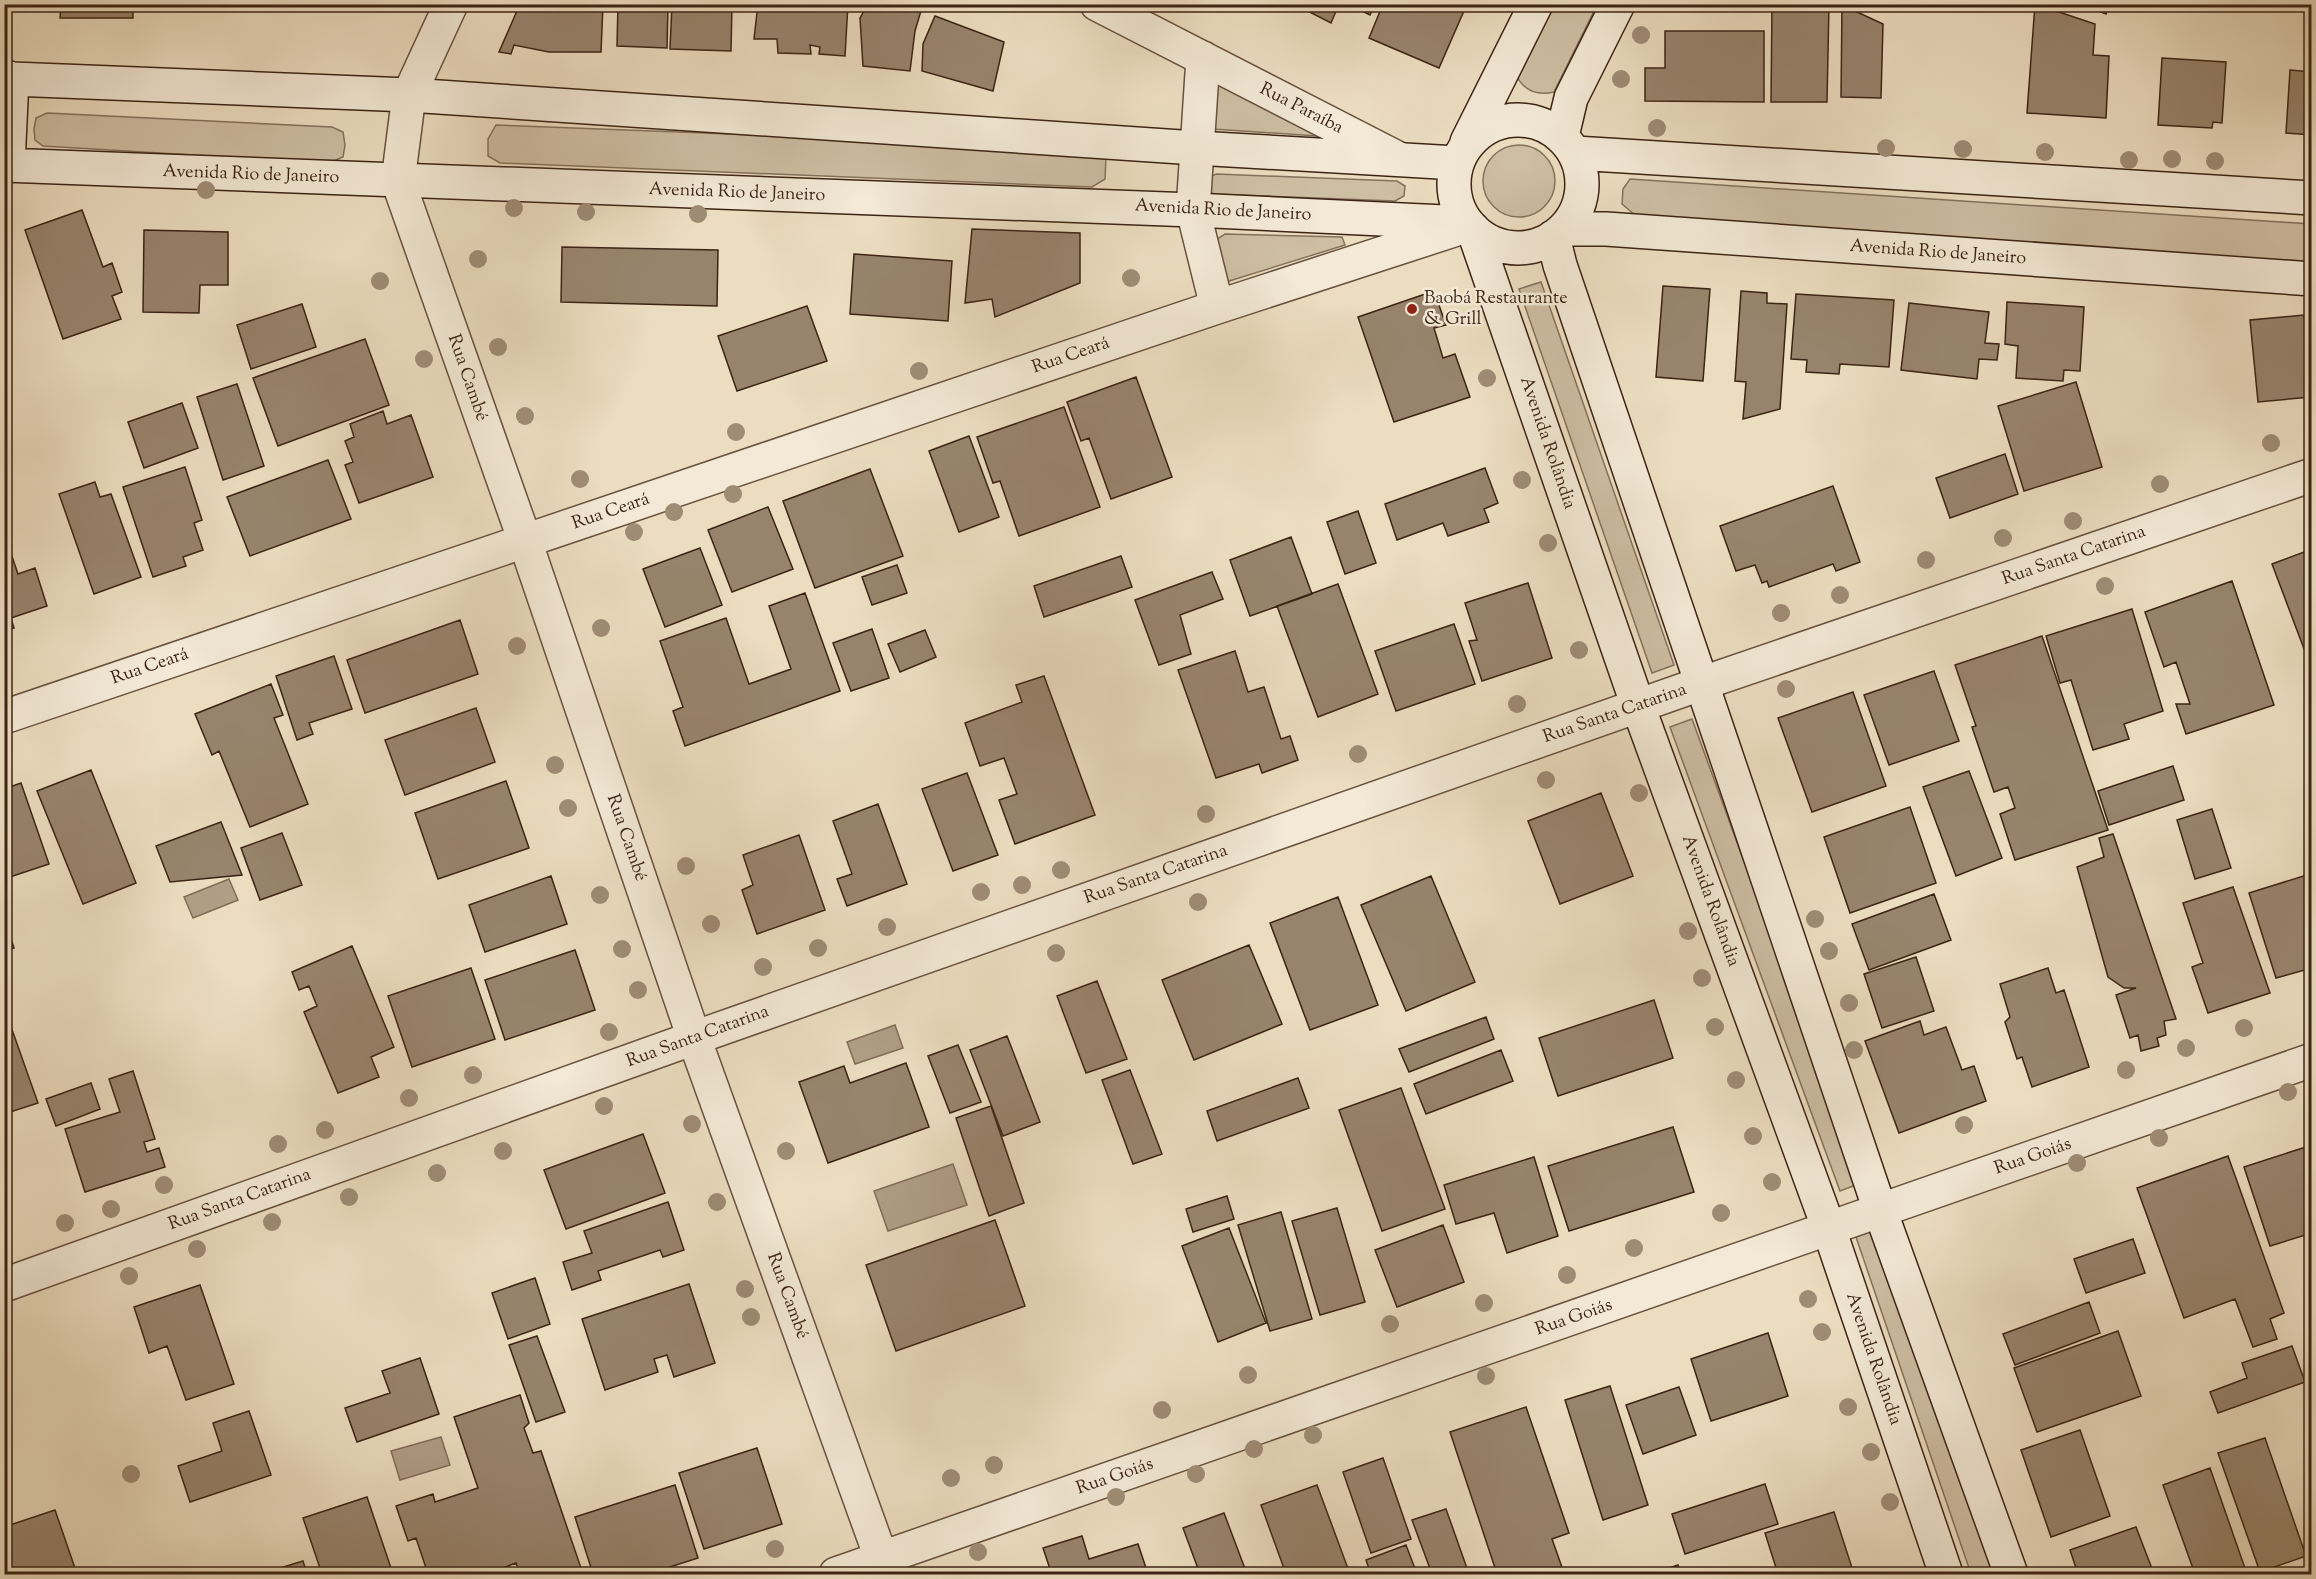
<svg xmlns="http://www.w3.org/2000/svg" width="2316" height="1579" font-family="'Sorts Mill Goudy',serif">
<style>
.green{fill:#cebea3;stroke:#85715c;stroke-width:1.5}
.water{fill:#b09e86;stroke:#826d58;stroke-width:1.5}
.building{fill:#98846d;stroke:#3c2414;stroke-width:1.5}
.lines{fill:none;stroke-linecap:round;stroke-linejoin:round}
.street-casing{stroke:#68523f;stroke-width:36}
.secondary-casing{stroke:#3c2414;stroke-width:36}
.street{stroke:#f3e9d6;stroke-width:33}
.secondary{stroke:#f3e9d6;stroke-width:33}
.tree{fill:#9f8c75}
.poi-dot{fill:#8f2418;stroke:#f3e9d6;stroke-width:2}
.labels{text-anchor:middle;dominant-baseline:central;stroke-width:5;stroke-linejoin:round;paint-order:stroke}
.street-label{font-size:18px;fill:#3c2414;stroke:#f3e9d6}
.poi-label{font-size:18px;fill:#3c2414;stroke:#f3e9d6;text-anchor:start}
</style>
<rect width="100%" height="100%" fill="#ecddc0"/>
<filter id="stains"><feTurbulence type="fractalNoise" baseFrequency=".00333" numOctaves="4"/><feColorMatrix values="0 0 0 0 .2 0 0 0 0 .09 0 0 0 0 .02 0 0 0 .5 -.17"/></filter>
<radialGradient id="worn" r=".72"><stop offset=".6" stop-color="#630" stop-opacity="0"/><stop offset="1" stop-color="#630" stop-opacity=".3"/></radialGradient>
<path class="green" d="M1551,5H1597L1554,92C1537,96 1524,91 1516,75Z
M1223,83L1332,137L1212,129L1215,87Z
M47,113L332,127L343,132L345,145L343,157L329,163L43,146L35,140L34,129L36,118Z
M496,125L1099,148L1106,157L1105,179L1092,187L500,163L488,156V139Z
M1483 181a36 36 0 1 1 72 0a36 36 0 1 1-72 0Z
M1217,174L1397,181L1405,186L1404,196L1395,201L1214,194L1210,192V176Z
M1630,179L2311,224V262L1636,216L1622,204L1623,189Z
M1225,234L1342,237L1345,245L1226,282L1217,239Z
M1541,282L1674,665L1652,673L1519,289Z
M1692,719L1861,1183L1840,1191L1670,727Z
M1877,1229L1995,1574H1971L1856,1237Z"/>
<path class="water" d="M229,879L238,900L193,918L184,897Z
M895,1025L903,1048L855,1064L847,1042Z
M953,1164L967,1205L888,1231L874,1191Z
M441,1437L450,1465L400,1480L391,1451Z"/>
<path class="building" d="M61,4H133V18H60Z
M520,4H603L601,52H549L514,45L511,54L499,52Z
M618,4H668L667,48L617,46Z
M672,4H732L731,51L670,49Z
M758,4H848L845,56L819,54L820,47L810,45L811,54L778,53L777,39H754Z
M868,4H923L915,31L910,71L863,66L860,18Z
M1294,4H1339L1331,23Z
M1348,4H1375L1370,15Z
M1383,4H1467L1439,68L1369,38Z
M1772,4H1829L1827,102H1771Z
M2035,4L2095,24L2093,55L2109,56L2106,118L2027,113Z
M2082,4H2110L2106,14Z
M1842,5L1883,24L1881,98L1841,97Z
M935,16L1004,42L993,91L922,71L923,44Z
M1665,31H1764V102L1645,101V68H1665Z
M2162,58L2226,62L2222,123L2213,122L2212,128L2158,125Z
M2290,70L2312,72V135L2286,133Z
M82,210L103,267L112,263L122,292L112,296L121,319L63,339L25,230Z
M972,229L1080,233V283L995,317L992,299L965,303Z
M144,230L228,232V285H200L199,313L143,312Z
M562,247L718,250L717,306L561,302Z
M854,254L952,261L948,321L850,314Z
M1663,286L1710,289L1703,381L1656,377Z
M1434,291L1446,325L1434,328L1443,358L1455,354L1470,397L1394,422L1358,317Z
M1741,291L1767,293V303L1787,304L1780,409L1743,419L1746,382L1735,381Z
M1796,294L1894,300L1889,367L1840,364L1839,374L1806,372L1807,360L1791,359Z
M2007,302L2084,307L2080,371L2064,370L2063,381L2016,378L2018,346L2005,344Z
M1909,303L1989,312L1985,343L1999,344L1997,360L1979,359L1977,379L1901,370Z
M302,304L316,347L251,369L237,325Z
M807,306L827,361L737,391L718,336Z
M2304,315L2305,324L2312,323L2311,397L2258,402L2250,320Z
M365,339L389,405L278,446L253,378Z
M1136,377L1172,477L1111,499L1089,438L1081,441L1067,402Z
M2076,382L2102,467L2024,491L1998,406Z
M237,384L264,466L223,480L197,397Z
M182,403L198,448L144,468L128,422Z
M1064,407L1100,507L1019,536L1000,481L993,483L977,437Z
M383,411L387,424L411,415L433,477L359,503L345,465L353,462L345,441L354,437L350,424Z
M969,436L999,517L959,532L929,451Z
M2005,454L2018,494L1950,518L1936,478Z
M328,460L351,519L250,556L227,497Z
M185,467L202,520L194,523L203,550L183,557L186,566L153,577L123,487Z
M1485,468L1498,503L1484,509L1489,522L1448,536L1443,523L1397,540L1385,504Z
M870,469L903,556L815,588L783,501Z
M95,482L100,497L111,494L141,577L94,594L59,494Z
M1833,486L1860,562L1836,571L1833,564L1769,587L1767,581L1762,583L1755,565L1736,571L1720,526Z
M768,507L793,569L732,592L708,530Z
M1358,511L1376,563L1345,574L1327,522Z
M4,533L18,574L35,568L47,606L11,618L14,628L4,631Z
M1291,537L1312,594L1250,616L1230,560Z
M700,548L722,605L665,627L643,569Z
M2312,549V670L2272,564Z
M1121,556L1132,587L1044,617L1034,586Z
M897,565L907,593L872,605L862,577Z
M1212,572L1223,599L1180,615L1191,654L1159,665L1135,600Z
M2232,581L2274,705L2186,734L2176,704H2190L2176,662L2164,667L2145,612Z
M1528,583L1552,658L1482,681L1469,641L1477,640L1465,603Z
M1338,584L1378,694L1318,717L1277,606Z
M805,593L840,691L685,746L673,711L683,707L660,641L726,618L749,684L791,669L769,606Z
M2132,609L2163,711L2124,724L2129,739L2093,750L2071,680L2060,683L2046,636Z
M460,620L478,674L365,713L347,660Z
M1454,624L1475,684L1396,711L1375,651Z
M872,629L889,678L851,691L833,643Z
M925,630L936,657L900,672L888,644Z
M2042,636L2108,830L2015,860L2000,814L2015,808L2008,787L1994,792L1972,727L1976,726L1955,665Z
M1235,651L1248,692L1264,687L1281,739L1290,736L1298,760L1262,773L1259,764L1216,778L1178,670Z
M334,656L352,709L309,723L313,734L297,740L276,676Z
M1934,671L1959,741L1889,765L1864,695Z
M1044,676L1095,815L1015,844L999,800L1017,794L1004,758L980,766L965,723L1022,702L1016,685Z
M271,684L283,715L274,718L308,804L250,827L219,751L212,755L195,714Z
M1853,692L1886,786L1812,812L1778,718Z
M476,708L495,762L405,795L385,740Z
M2173,766L2184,800L2109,825L2098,791Z
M91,770L136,883L83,904L37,791Z
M1969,771L2002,858L1956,876L1923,787Z
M967,773L998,855L953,871L922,789Z
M506,781L529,848L438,879L415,813Z
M21,783L49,864L4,879V789Z
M1601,793L1633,876L1560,904L1528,821Z
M878,804L907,884L847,906L837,879L852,874L833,821Z
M1910,807L1936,883L1850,913L1824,837Z
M2212,809L2231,868L2195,879L2177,820Z
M221,822L242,875L170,882L156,846Z
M282,833L302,885L260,900L241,848Z
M2113,834L2176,1019L2164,1021L2166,1035L2157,1038L2159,1046L2141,1051L2138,1035L2130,1038L2116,995L2136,988H2124L2108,977L2077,867L2104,857L2099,838Z
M799,835L825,910L757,934L742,890L753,885L743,855Z
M2307,875L2312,891V968L2276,978L2249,893Z
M551,876L567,924L485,952L469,905Z
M1431,876L1475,982L1406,1011L1361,905Z
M2233,887L2270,993L2208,1013L2192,967L2203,963L2183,903Z
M1934,894L1951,940L1869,970L1852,924Z
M1338,897L1378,1005L1310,1030L1270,923Z
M4,917L14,948L4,951Z
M1249,945L1282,1024L1194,1060L1162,980Z
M352,946L394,1047L371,1057L379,1077L338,1093L304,1012L317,1006L309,986L299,990L292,972Z
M575,950L595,1010L505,1040L485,980Z
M1916,957L1934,1011L1882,1028L1864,974Z
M471,968L495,1039L412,1067L388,996Z
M2048,968L2056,993L2064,990L2089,1067L2032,1087L2022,1057L2017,1059L2005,1022L2010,1017L2000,984Z
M1097,981L1127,1059L1086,1073L1057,996Z
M1654,1000L1673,1058L1558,1096L1539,1038Z
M4,1007L38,1103L4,1114Z
M1486,1017L1494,1039L1409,1072L1399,1049Z
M1920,1021L1924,1035L1946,1027L1962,1070L1974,1066L1986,1101L1899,1133L1865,1041Z
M1007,1036L1040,1122L1003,1136L970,1050Z
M958,1045L981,1102L950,1113L928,1056Z
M1501,1050L1513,1081L1426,1114L1414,1084Z
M906,1063L929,1127L828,1163L799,1082L844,1066L850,1083Z
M1130,1070L1162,1154L1133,1164L1102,1080Z
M133,1071L155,1139L144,1142L147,1152L159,1148L165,1167L85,1192L65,1129L120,1112L109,1079Z
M1298,1078L1309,1108L1217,1141L1207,1111Z
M91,1083L100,1109L56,1126L46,1099Z
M1401,1088L1445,1209L1382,1231L1339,1110Z
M991,1106L1024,1203L989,1216L956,1118Z
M1673,1127L1694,1192L1569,1231L1548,1166Z
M643,1134L665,1193L566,1229L544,1170Z
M2312,1145V1233L2270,1246L2244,1167Z
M2228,1156L2284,1313L2270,1319L2277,1339L2253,1347L2235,1299L2184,1318L2137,1188Z
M1534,1157L1558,1236L1507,1253L1494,1213L1456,1224L1444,1185Z
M1227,1196L1234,1219L1193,1232L1186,1209Z
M668,1202L684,1250L663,1257L660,1250L598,1271L601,1280L572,1290L563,1262L592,1253L584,1231Z
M1337,1208L1365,1302L1320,1315L1292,1221Z
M1281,1212L1312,1319L1270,1331L1238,1225Z
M995,1220L1025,1306L896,1351L866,1265Z
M1443,1225L1464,1282L1397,1307L1375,1250Z
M1229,1228L1266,1323L1218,1342L1182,1246Z
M2133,1239L2145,1273L2086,1293L2074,1259Z
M535,1278L550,1324L508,1339L492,1293Z
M689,1284L715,1363L674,1377L667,1355L654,1359L658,1372L605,1390L582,1319Z
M200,1285L234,1384L186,1400L167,1346L149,1353L134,1307Z
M2089,1302L2100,1333L2015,1365L2003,1334Z
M2118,1331L2141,1396L2037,1432L2014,1368Z
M1768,1333L1788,1396L1711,1421L1691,1359Z
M537,1336L565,1412L536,1422L509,1345Z
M2292,1346L2305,1382L2218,1413L2210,1392L2247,1378L2242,1363Z
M420,1358L439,1414L357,1442L345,1408L390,1393L382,1371Z
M1610,1386L1648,1505L1603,1520L1565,1400Z
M1679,1387L1696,1435L1643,1454L1626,1405Z
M520,1395L529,1423L524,1428L533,1453L541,1451L583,1574H520L516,1563L505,1567L507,1574H428L416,1538L408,1541L396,1506L433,1494L435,1502L478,1488L454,1417Z
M1526,1407L1569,1533L1552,1539L1564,1573L1559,1574H1497L1450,1432Z
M249,1411L271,1475L190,1502L178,1466L222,1451L213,1423Z
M2080,1430L2110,1516L2051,1537L2021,1450Z
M2265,1438L2306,1556L2260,1572L2218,1453Z
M757,1448L782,1524L704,1549L679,1473Z
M1383,1458L1411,1539L1371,1553L1343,1472Z
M2210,1468L2247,1574H2195L2163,1485Z
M1765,1484L1778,1524L1685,1554L1672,1514Z
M675,1485L698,1558L648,1574H593L575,1517Z
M1317,1485L1350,1574H1286L1261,1505Z
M367,1497L393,1574H322L303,1518Z
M1446,1509L1469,1574H1432L1412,1520Z
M55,1510L77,1574H4V1527Z
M1834,1512L1854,1574H1778L1765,1533Z
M1224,1513L1247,1574H1200L1183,1528Z
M2136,1527L2154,1574H2078L2070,1550Z
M1082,1536L1089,1559L1138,1544L1148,1574H1044L1051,1572L1043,1548Z
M1406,1545L1417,1574H1371L1366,1560Z
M303,1561L307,1574H282L280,1568Z
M1678,1565L1681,1574H1651Z"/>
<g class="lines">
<defs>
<path id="street" d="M451,4L409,95L398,181L525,541L694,1038L887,1574
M1097,4L1399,159
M1203,58L1193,210L1217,307
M4,717L1217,307L1469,225
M4,1285L694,1038L1703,683L2312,475
M836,1574L2312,1060"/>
<path id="secondary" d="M4,76L12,79L409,95L1196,148L1457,163
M1454 184a64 64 0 1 1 128 0a64 64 0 1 1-128 0Z
M1562,136L1571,98L1618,4
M1467,142L1536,4
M1575,153L2312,198
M8,164L12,79
M4,165L1193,210L1466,223
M1473,229L1638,706L1829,1229L1946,1574
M1564,229H1606L2312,279
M1553,237L1560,265L1880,1210L2011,1574"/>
</defs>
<use href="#street" class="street-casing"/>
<use href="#secondary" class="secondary-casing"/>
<use href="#street" class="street"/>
<use href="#secondary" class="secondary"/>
</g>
<g class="tree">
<circle cx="1641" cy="35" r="9"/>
<circle cx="1621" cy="79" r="9"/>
<circle cx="1657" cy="128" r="9"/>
<circle cx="1886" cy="148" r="9"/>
<circle cx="1963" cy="149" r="9"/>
<circle cx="2045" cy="152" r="9"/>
<circle cx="2172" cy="159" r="9"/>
<circle cx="2129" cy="160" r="9"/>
<circle cx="2215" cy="161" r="9"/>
<circle cx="206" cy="190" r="9"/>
<circle cx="514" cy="208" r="9"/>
<circle cx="586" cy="212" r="9"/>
<circle cx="698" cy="214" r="9"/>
<circle cx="478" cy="259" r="9"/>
<circle cx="1131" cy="278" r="9"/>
<circle cx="380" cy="281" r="9"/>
<circle cx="498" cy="347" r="9"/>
<circle cx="424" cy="359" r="9"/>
<circle cx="919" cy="371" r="9"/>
<circle cx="1487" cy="378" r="9"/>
<circle cx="525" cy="416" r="9"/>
<circle cx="736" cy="432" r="9"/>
<circle cx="2271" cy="443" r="9"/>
<circle cx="580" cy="479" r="9"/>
<circle cx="1522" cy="480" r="9"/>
<circle cx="2160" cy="484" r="9"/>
<circle cx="733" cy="494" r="9"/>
<circle cx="674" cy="512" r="9"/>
<circle cx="2073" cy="521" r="9"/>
<circle cx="634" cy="532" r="9"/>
<circle cx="2003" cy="538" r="9"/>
<circle cx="1548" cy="543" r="9"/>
<circle cx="1926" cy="560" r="9"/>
<circle cx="2105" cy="586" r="9"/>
<circle cx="1840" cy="595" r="9"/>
<circle cx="1781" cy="613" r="9"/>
<circle cx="601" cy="628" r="9"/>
<circle cx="517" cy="646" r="9"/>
<circle cx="1579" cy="650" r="9"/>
<circle cx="1786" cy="689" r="9"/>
<circle cx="1517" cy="704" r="9"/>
<circle cx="1358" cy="754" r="9"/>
<circle cx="555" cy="765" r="9"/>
<circle cx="1546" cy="780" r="9"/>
<circle cx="1639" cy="793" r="9"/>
<circle cx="568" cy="808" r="9"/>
<circle cx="1206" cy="814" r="9"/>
<circle cx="686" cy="866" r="9"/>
<circle cx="1061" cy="870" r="9"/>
<circle cx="1022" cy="885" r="9"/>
<circle cx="981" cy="892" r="9"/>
<circle cx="600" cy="895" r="9"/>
<circle cx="1198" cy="902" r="9"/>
<circle cx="1815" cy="919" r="9"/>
<circle cx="711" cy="924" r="9"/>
<circle cx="887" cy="927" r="9"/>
<circle cx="1688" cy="931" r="9"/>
<circle cx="818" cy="948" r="9"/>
<circle cx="622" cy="949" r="9"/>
<circle cx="1829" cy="951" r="9"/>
<circle cx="1056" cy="953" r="9"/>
<circle cx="763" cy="967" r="9"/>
<circle cx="1702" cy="978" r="9"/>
<circle cx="638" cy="990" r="9"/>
<circle cx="1849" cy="1003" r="9"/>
<circle cx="1715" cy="1027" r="9"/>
<circle cx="2244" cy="1028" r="9"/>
<circle cx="609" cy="1032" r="9"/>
<circle cx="2186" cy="1048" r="9"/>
<circle cx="1854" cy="1050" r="9"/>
<circle cx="2126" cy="1070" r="9"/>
<circle cx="473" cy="1075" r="9"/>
<circle cx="1736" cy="1080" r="9"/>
<circle cx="2288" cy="1092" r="9"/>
<circle cx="409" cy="1098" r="9"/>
<circle cx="604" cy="1106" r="9"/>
<circle cx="692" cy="1124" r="9"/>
<circle cx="1964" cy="1125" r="9"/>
<circle cx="325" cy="1130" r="9"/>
<circle cx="1753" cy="1136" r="9"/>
<circle cx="2159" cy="1138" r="9"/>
<circle cx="278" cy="1144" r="9"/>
<circle cx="503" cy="1151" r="9"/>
<circle cx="786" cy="1151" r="9"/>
<circle cx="2077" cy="1163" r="9"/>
<circle cx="437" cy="1173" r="9"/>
<circle cx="1772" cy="1182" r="9"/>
<circle cx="164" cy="1185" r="9"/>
<circle cx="349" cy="1197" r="9"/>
<circle cx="717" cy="1202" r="9"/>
<circle cx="111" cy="1209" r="9"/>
<circle cx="1721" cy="1213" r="9"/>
<circle cx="272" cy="1222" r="9"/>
<circle cx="65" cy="1223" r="9"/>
<circle cx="1634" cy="1248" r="9"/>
<circle cx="197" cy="1249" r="9"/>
<circle cx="1567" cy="1275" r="9"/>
<circle cx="129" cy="1276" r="9"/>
<circle cx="745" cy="1289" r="9"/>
<circle cx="1808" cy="1299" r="9"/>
<circle cx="1484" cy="1303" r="9"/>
<circle cx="751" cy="1317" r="9"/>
<circle cx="1390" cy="1324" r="9"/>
<circle cx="1822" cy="1332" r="9"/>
<circle cx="1248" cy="1375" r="9"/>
<circle cx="1486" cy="1376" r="9"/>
<circle cx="1848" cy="1407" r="9"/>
<circle cx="1162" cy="1410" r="9"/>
<circle cx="1313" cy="1435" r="9"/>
<circle cx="1254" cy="1449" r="9"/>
<circle cx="1871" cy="1452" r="9"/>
<circle cx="994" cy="1465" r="9"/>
<circle cx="131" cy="1474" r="9"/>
<circle cx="1196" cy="1474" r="9"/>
<circle cx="951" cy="1478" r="9"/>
<circle cx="1116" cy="1497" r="9"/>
<circle cx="1890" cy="1502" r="9"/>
<circle cx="775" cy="1549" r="9"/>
<circle cx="978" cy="1552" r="9"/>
</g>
<circle class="poi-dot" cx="1412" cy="309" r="6"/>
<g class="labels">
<g class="street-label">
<text transform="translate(1301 109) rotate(27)">Rua Paraíba</text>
<text transform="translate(251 175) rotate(2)">Avenida Rio de Janeiro</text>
<text transform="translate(737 193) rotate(2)">Avenida Rio de Janeiro</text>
<text transform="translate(1223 211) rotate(3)">Avenida Rio de Janeiro</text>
<text transform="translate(1938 253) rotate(4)">Avenida Rio de Janeiro</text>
<text transform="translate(1071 356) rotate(-19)">Rua Ceará</text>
<text transform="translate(467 378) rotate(71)">Rua Cambé</text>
<text transform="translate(1547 443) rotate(71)">Avenida Rolândia</text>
<text transform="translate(611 512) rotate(-19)">Rua Ceará</text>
<text transform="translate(2074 556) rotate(-19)">Rua Santa Catarina</text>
<text transform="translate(150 667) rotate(-19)">Rua Ceará</text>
<text transform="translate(1615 714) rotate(-19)">Rua Santa Catarina</text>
<text transform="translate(626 838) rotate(71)">Rua Cambé</text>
<text transform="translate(1156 875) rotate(-19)">Rua Santa Catarina</text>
<text transform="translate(1710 901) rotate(70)">Avenida Rolândia</text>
<text transform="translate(698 1037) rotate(-20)">Rua Santa Catarina</text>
<text transform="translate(2033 1157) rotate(-19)">Rua Goiás</text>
<text transform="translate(240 1200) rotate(-20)">Rua Santa Catarina</text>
<text transform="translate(787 1296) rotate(70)">Rua Cambé</text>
<text transform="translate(1574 1318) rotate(-19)">Rua Goiás</text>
<text transform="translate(1873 1359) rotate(71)">Avenida Rolândia</text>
<text transform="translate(1115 1477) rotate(-19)">Rua Goiás</text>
</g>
<g class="poi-label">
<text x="1424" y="299">Baobá Restaurante<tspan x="1424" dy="21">&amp; Grill</tspan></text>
</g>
</g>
<rect width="2316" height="1579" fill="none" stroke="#ecddc0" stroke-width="24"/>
<rect x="6" y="6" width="2304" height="1567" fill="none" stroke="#3c2414" stroke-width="3"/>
<rect x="12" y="12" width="2292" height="1555" fill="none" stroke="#3c2414" stroke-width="1.5"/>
<rect width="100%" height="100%" filter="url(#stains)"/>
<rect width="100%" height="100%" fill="url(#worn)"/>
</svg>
